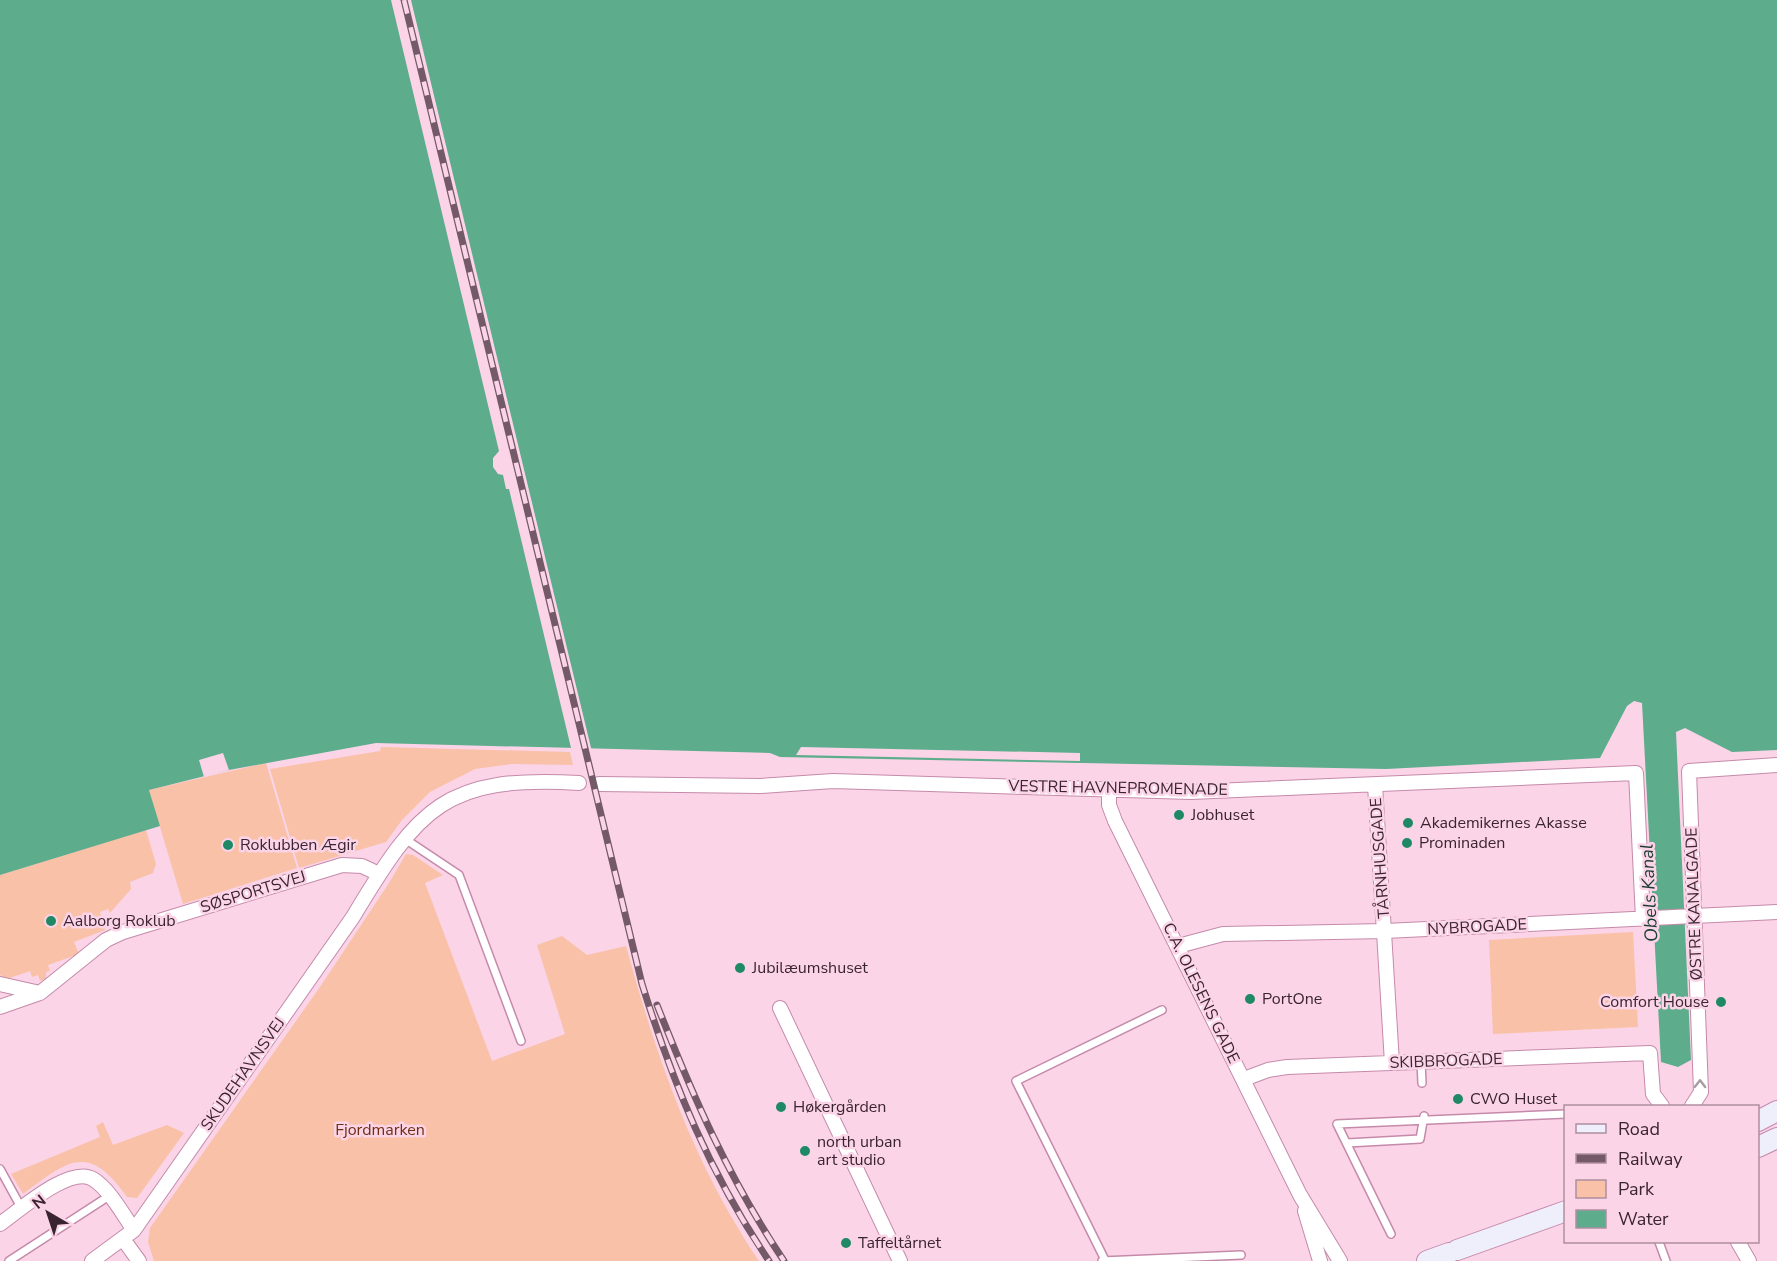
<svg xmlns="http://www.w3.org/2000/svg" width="1777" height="1261" font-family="'Nunito Sans',sans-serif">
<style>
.green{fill:#f9c1a7}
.water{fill:#5dac8c}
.pier{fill:#fbd4e8}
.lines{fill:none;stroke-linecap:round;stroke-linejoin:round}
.lane-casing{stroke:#c58aaa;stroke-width:10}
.street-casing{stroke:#c58aaa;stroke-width:16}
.secondary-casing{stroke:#c58aaa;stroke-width:22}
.lane{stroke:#fff;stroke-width:7}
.street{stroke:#fff;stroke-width:14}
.secondary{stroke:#efeffc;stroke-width:20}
.rail-casing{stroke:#745968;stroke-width:7}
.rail{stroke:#fbd4e8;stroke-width:4.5;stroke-dasharray:14;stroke-linecap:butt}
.oneway{stroke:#a79ca2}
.poi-dot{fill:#1f8966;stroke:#fbd4e8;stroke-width:2}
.labels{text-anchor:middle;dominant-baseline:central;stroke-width:5;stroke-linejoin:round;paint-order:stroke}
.street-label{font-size:16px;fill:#3b2431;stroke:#fbd4e8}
.poi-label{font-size:16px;fill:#3b2431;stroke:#fbd4e8;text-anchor:start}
.park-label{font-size:16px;fill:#6e300f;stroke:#fbd4e8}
.water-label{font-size:18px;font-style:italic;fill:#193d2f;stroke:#fbd4e8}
</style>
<rect width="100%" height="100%" fill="#fbd4e8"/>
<path class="green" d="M381,747L570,752L573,765L511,764L475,769L430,792L402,820L386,842L299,868L270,769L380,751Z
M266,763L297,868L183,904L149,790Z
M146,830L156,864L153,873L130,882L131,889L110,913L108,909L100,912L105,930L74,942L79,954L48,965L50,971L46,972V979L40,981L38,975L32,977L30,971L7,979L0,975V875Z
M406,854L413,855L443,875L425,883L492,1061L565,1034L537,945L562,936L587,955L626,946C657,1059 693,1163 759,1261H154L148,1242L150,1228L320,987L389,883Z
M1633,932L1638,1027L1493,1034L1489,940Z
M103,1122L113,1145L167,1125L184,1133L137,1198L127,1197C89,1143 69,1159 23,1194L11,1174L100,1137L96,1126Z"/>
<path class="water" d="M0,0H1777V750L1732,752L1685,728L1676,732L1691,1060L1678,1067L1661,1062L1642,703L1634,701L1627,706L1600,758L1386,769L780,757L770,753L376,743L229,770L149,790L160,826L0,875Z"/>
<path class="pier" d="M391,0H411L592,752H572L509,489H506L503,475L498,474L493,467V458L499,451Z
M801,747L1080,753V761L796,755Z
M223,753L229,770L204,777L199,760Z"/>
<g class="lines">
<defs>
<path id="lane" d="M405,839L459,875L521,1041
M1421,1062L1422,1083
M1347,1143L1420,1139L1424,1116
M0,1169L22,1209
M1391,1234L1337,1124L1566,1114
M1659,1242L1666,1261
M1105,1260L1016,1081L1162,1010
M9,1261L109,1196
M1102,1261L1241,1255"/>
<path id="street" d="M599,784L760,786L833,781L1191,792L1636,773L1643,919
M1375,785L1392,1063
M1109,790V805L1115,821L1300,1195L1340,1261
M1178,946L1223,934L1385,931L1777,912
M0,984L40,993L106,940L123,932L342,865L362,866L379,874
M0,1007L40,993
M780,1008L900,1261
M1244,1079L1268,1070L1287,1067L1650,1053L1653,1094L1662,1106
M1692,1106L1701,1092L1689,771L1777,765
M1305,1211L1320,1261
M0,1224C20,1210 70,1165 93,1179C110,1190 122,1213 134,1230
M123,1239L139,1261
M1738,1242L1749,1261
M92,1261L134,1230L353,917C419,807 445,775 579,783"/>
<path id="secondary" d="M1758,1121L1777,1111
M1758,1147L1777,1138
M1457,1250L1566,1211
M1427,1261L1449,1253"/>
</defs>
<use href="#lane" class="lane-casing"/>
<use href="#street" class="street-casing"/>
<use href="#secondary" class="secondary-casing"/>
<use href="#lane" class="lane"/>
<use href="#street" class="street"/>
<use href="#secondary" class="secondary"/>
<defs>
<path id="rail" d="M404,0L642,984C674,1086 709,1172 769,1261
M657,1005C694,1099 728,1177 784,1261"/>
</defs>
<use href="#rail" class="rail-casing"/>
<use href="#rail" class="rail"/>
</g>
<defs><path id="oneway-chevron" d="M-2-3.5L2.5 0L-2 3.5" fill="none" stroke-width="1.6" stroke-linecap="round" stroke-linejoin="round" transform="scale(1.5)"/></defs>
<use class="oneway" href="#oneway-chevron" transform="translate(1700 1084) rotate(-89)"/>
<g class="poi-dot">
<circle cx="1179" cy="815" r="6"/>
<circle cx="1408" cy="823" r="6"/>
<circle cx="1407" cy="843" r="6"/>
<circle cx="228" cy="845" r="6"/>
<circle cx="51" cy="921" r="6"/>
<circle cx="740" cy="968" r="6"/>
<circle cx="1250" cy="999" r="6"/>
<circle cx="1721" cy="1002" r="6"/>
<circle cx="1458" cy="1099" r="6"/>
<circle cx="781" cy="1107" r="6"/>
<circle cx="805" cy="1151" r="6"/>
<circle cx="846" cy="1243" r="6"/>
</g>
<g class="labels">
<g class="street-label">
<text transform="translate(1118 788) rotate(1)">VESTRE HAVNEPROMENADE</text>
<text transform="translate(1380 858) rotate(-94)">TÅRNHUSGADE</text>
<text transform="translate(253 892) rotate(-17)">SØSPORTSVEJ</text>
<text transform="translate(1694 904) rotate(-92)">ØSTRE KANALGADE</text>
<text transform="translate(1477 927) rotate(-3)">NYBROGADE</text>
<text transform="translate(1201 993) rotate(64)">C.A. OLESENS GADE</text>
<text transform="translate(1446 1061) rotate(-2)">SKIBBROGADE</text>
<text transform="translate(243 1074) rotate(-55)">SKUDEHAVNSVEJ</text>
</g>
<g class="poi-label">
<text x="1191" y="815">Jobhuset</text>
<text x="1420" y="823">Akademikernes Akasse</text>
<text x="1419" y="843">Prominaden</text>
<text x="240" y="845">Roklubben Ægir</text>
<text x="63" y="921">Aalborg Roklub</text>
<text x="752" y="968">Jubilæumshuset</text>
<text x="1262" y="999">PortOne</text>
<text x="1709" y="1002" text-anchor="end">Comfort House</text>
<text x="1470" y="1099">CWO Huset</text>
<text x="793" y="1107">Høkergården</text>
<text x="817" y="1142">north urban<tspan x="817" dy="18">art studio</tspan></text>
<text x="858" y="1243">Taffeltårnet</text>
</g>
<g class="park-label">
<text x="380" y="1130">Fjordmarken</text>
</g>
<g class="water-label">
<text transform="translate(1649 893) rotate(-93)">Obels Kanal</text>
</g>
</g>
<rect x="1564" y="1105" width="195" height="138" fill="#fbd4e8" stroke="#ae8e9f" stroke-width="1.5"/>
<rect x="1576" y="1124" width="30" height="9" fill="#efeffc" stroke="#ae8e9f" stroke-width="1.5"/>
<text x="1618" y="1135" font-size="18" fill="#3b2431">Road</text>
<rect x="1576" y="1154" width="30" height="9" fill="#745968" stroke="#ae8e9f" stroke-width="1.5"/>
<text x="1618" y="1165" font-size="18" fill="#3b2431">Railway</text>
<rect x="1576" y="1180" width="30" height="18" fill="#f9c1a7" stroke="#ae8e9f" stroke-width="1.5"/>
<text x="1618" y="1195" font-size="18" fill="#3b2431">Park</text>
<rect x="1576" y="1210" width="30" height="18" fill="#5dac8c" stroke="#ae8e9f" stroke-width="1.5"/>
<text x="1618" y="1225" font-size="18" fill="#3b2431">Water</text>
<g transform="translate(48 1213) rotate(321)" stroke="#fbd4e8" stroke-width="4.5" paint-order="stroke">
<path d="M0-4.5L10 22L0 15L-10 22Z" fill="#3b2431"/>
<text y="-9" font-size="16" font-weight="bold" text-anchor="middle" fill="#3b2431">N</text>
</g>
</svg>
